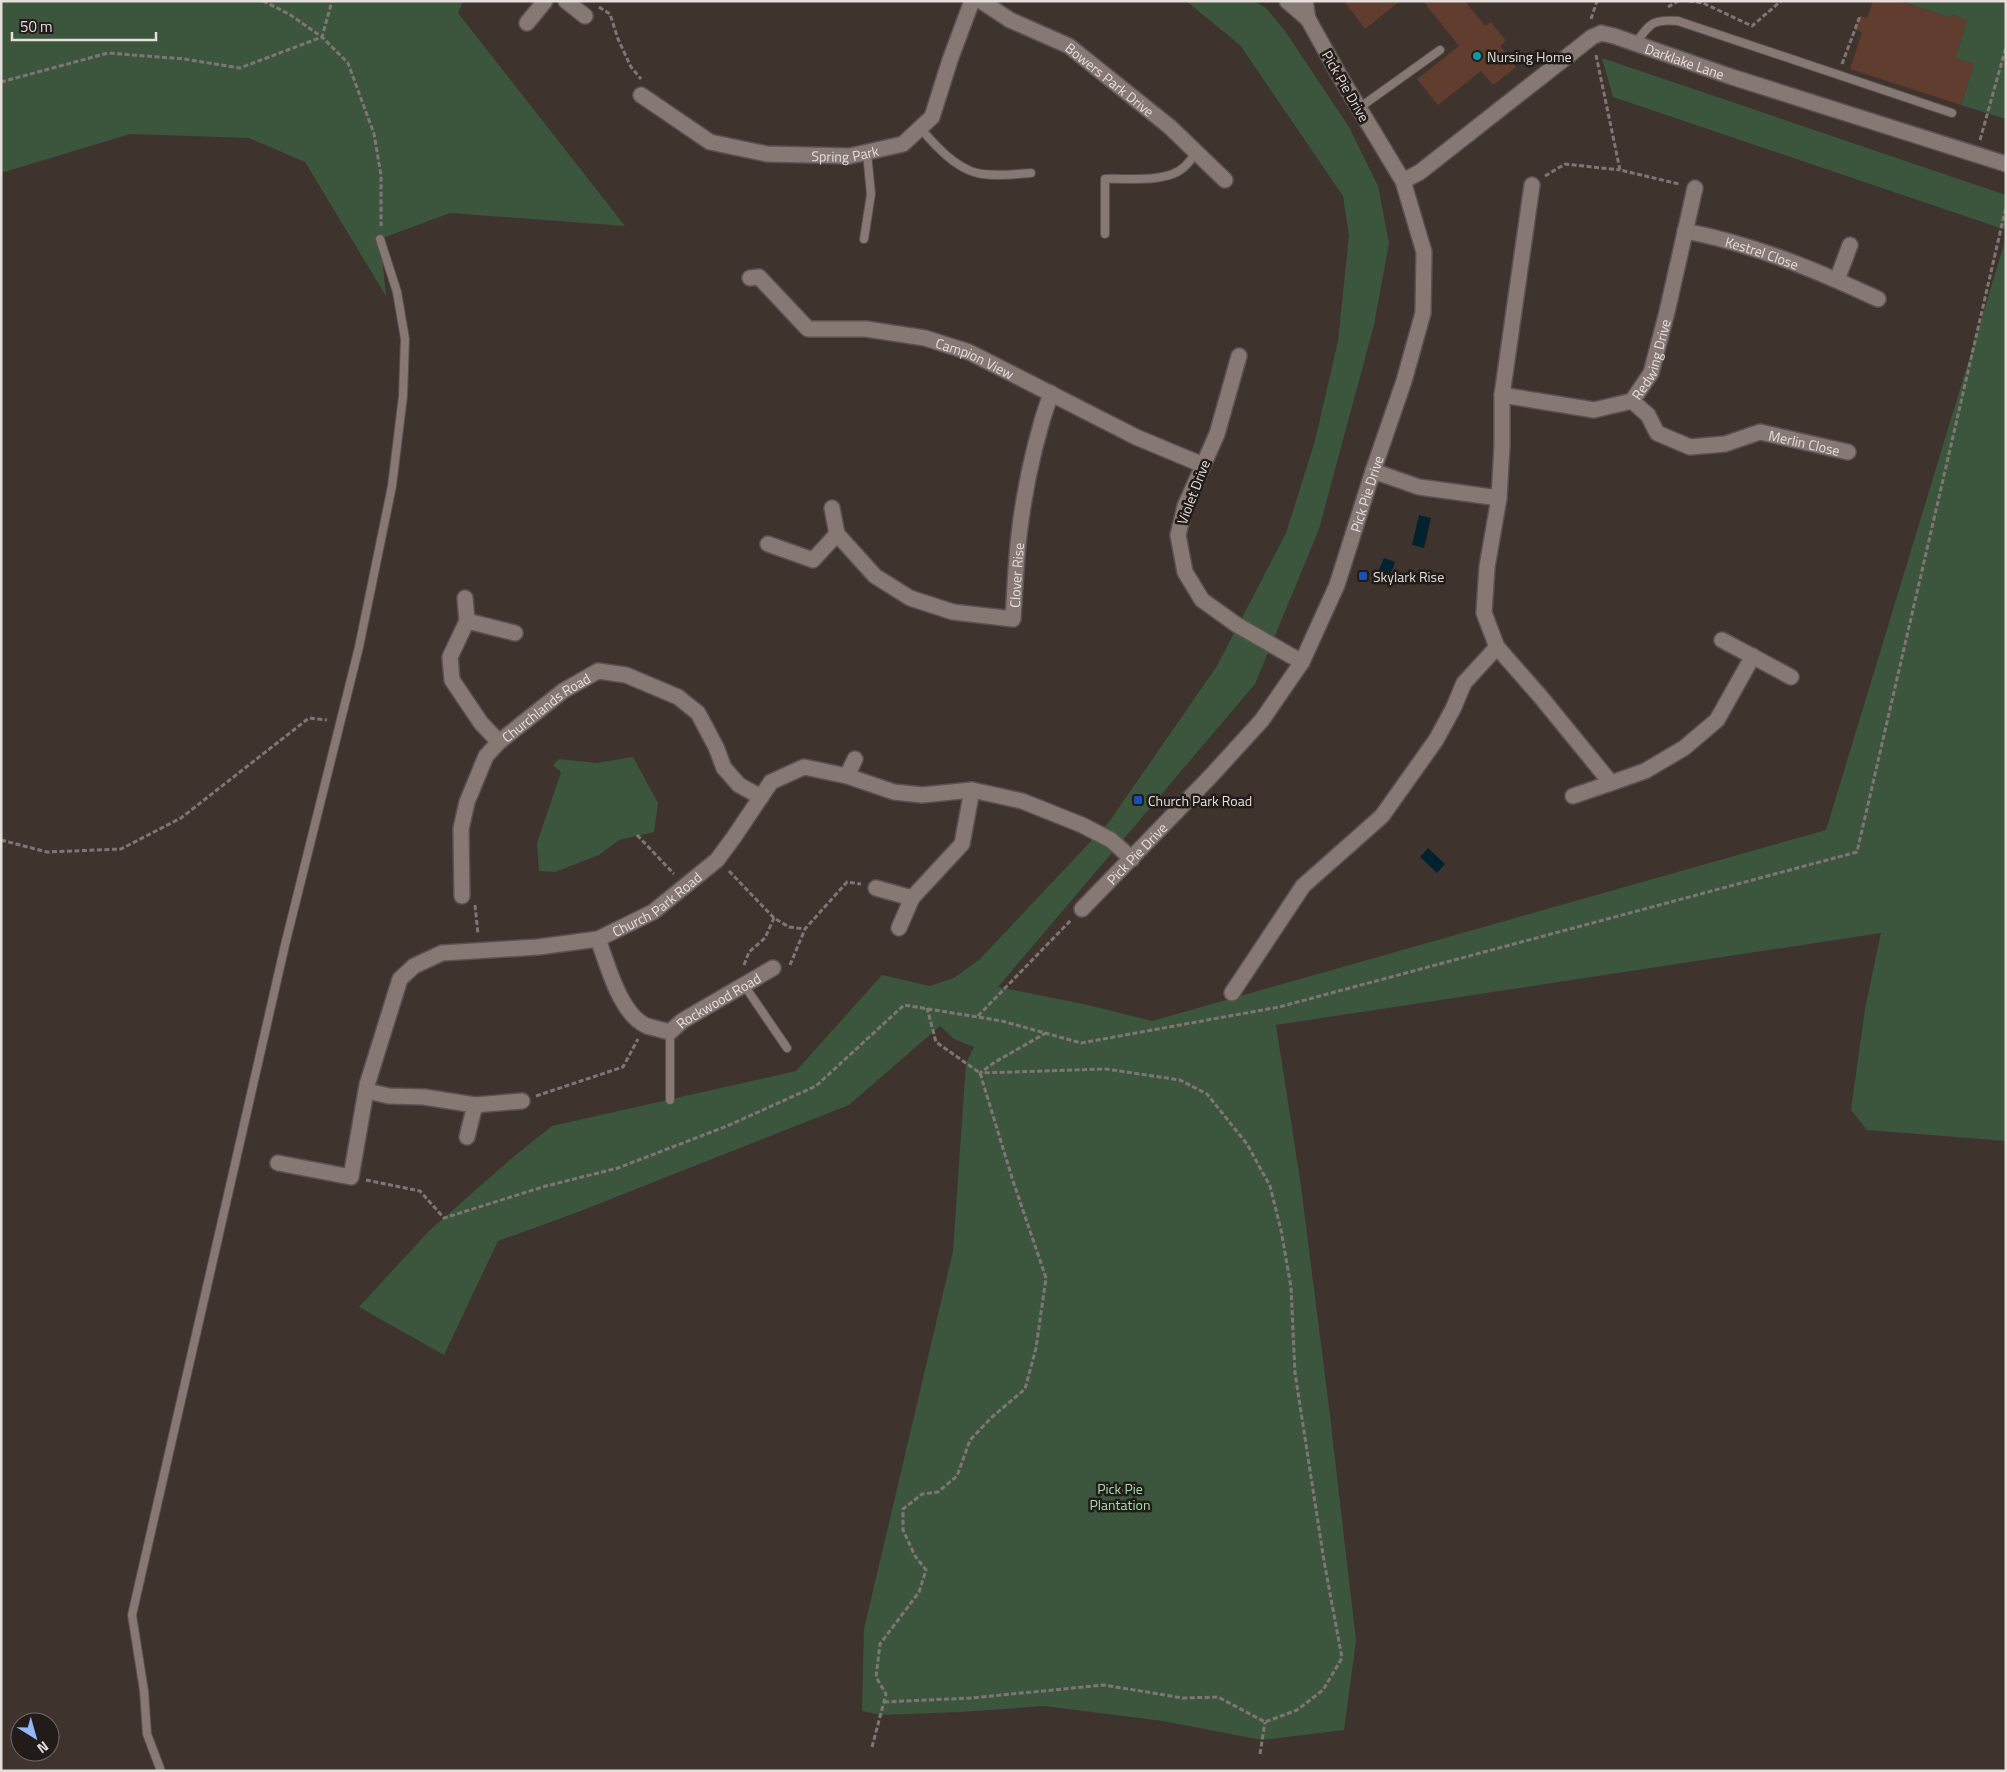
<svg xmlns="http://www.w3.org/2000/svg" width="2007" height="1772" font-family="'Titillium Web',sans-serif">
<style>
.green{fill:#3b563d}
.water{fill:#02222f}
.building{fill:#603d2e}
.lines{fill:none;stroke-linecap:round;stroke-linejoin:round}
.service-casing{stroke:#5b514d;stroke-width:10}
.minor-casing{stroke:#5b514d;stroke-width:18}
.path{stroke:#807671;stroke-width:3;stroke-dasharray:5 2.5;stroke-linecap:butt}
.service{stroke:#867872;stroke-width:8}
.minor{stroke:#867872;stroke-width:15}
.culture-dot{fill:#0f9aa8;stroke:#211c19;stroke-width:2}
.transit-dot{fill:#1a4fb4;stroke:#211c19;stroke-width:2}
.labels{text-anchor:middle;dominant-baseline:central;stroke-width:5;stroke-linejoin:round;paint-order:stroke}
.poi-label{font-size:14px;fill:#e6dedb;stroke:#211c19;text-anchor:start}
.street-label{font-size:14px;fill:#e6dedb;stroke:#211c19}
.park-label{font-size:14px;fill:#a9ddac;stroke:#211c19}
</style>
<rect width="100%" height="100%" fill="#3f332d"/>
<path class="green" d="M1,1H463L458,13L625,226L450,213L380,239L386,296L305,162L249,138L130,134L1,173Z
M1186,1H1254L1266,8L1285,31L1349,127L1378,186L1389,243L1374,325L1319,529L1255,684L998,987L1088,1005L1152,1021L1826,830L2006,238V1141L1867,1130L1851,1110L1865,1009L1881,933L1276,1025L1301,1186L1330,1416L1356,1641L1344,1730L1262,1740L1163,1721L1044,1706L961,1712L881,1715L862,1711L864,1629L953,1251L966,1063L974,1047L954,1039L940,1026L849,1105L578,1212L498,1241L444,1355L359,1307L429,1231L512,1158L552,1126L796,1071L882,975L930,986L954,978L980,959L1109,822L1217,666L1286,533L1315,441L1338,341L1349,236L1343,196L1240,45Z
M1906,1H2006V119L1961,105L1974,64L1955,58L1967,20L1952,15L1951,18L1906,3Z
M1602,58L2006,195V230L1613,97Z
M633,757L658,803L654,832L619,840L599,855L555,872L539,871L537,843L561,772L553,765L559,759L596,763Z"/>
<path class="water" d="M1419,515L1431,518L1424,548L1412,545Z
M1384,558L1395,562L1387,584L1375,579Z
M1428,848L1445,864L1437,873L1420,857Z"/>
<path class="building" d="M1344,1H1400L1365,29Z
M1423,1H1465L1485,26L1491,22L1506,41L1500,46L1516,67L1493,85L1481,71L1438,105L1417,79L1459,46Z
M1873,1H1899L1951,18L1952,15L1967,20L1955,58L1974,64L1961,105L1850,69L1862,32L1855,30L1860,16L1867,18Z"/>
<g class="lines">
<defs>
<path id="service" d="M1636,43C1650,23 1653,19 1678,21L1952,113
M1359,108L1440,50
M920,128C935,145 954,167 977,173C994,177 1014,174 1031,173
M1105,234V179C1127,178 1166,183 1183,168C1188,164 1192,158 1196,153
M864,239L871,194L867,153
M744,985L787,1048
M670,1100V1032
M161,1771L147,1734L144,1691L132,1615L285,945L359,647L392,486L403,396L405,339L397,292L380,239"/>
<g id="minor">
<path d="M566,1L585,16"/>
<path id="s1" d="M981,1L1010,20L1069,46L1170,127L1225,180"/>
<path d="M1287,1L1308,19"/>
<path d="M527,23L545,1"/>
<path id="s2" d="M641,95L710,142L767,154L850,156L903,144L932,117L950,60L972,1"/>
<path id="s3" d="M1403,181L1420,172L1592,37L1601,33L1614,36L1732,77L2006,164"/>
<path id="s4" d="M1685,231C1753,244 1816,270 1878,299"/>
<path id="s5" d="M750,278L759,277L808,329H866L925,338L969,352L1136,437L1203,465"/>
<path d="M1837,280L1850,245"/>
<path d="M1239,356L1217,434L1185,506L1178,535L1185,572L1202,600L1237,625L1302,662"/>
<path id="s6" d="M1502,395L1594,410L1632,401L1651,373L1667,312L1695,188"/>
<path id="s7" d="M1632,401L1648,415L1657,433L1690,447L1725,444L1760,432L1848,452"/>
<path d="M1373,471L1419,487L1499,498L1502,446V395L1532,185"/>
<path d="M1499,498L1487,567L1484,613L1497,647L1540,696L1611,783L1645,771L1684,748L1717,720L1753,656"/>
<path id="s8" d="M832,508L837,534L875,576L910,598L953,612L1013,619C1015,588 1016,557 1020,527C1026,481 1036,436 1051,393"/>
<path d="M768,544L813,560L837,534"/>
<path d="M465,598L467,621L450,657L452,680L481,723L499,742"/>
<path d="M467,621L515,633"/>
<path d="M1722,640L1791,677"/>
<path d="M847,776L855,759"/>
<path d="M1573,796L1611,783"/>
<path d="M876,888L912,898L962,844L972,790"/>
<path id="s9" d="M462,896L461,829L467,802L486,756L499,742L563,691L598,671L626,675L678,697L698,713L716,747L724,768L739,785L761,797"/>
<path id="s10" d="M1082,909L1210,777L1262,720L1302,662L1337,585L1373,471L1404,381L1423,313L1424,252L1403,181L1342,80L1308,19L1305,1"/>
<path d="M899,928L912,898"/>
<path id="s11" d="M598,939C607,963 620,1015 647,1026C654,1028 662,1030 670,1032L682,1021L773,968"/>
<path d="M1232,993L1303,886L1382,816L1436,740L1453,709L1464,683L1497,647"/>
<path d="M367,1091L389,1096L424,1097L475,1105L522,1101"/>
<path d="M467,1137L475,1105"/>
<path id="s12" d="M278,1163L351,1177L367,1085L400,979L414,966L442,953L538,947L598,939L653,912L717,860L734,837L771,782L804,767L847,776L894,792L922,795L972,790L1022,801L1082,825L1111,840L1132,859"/>
</g>
</defs>
<use href="#service" class="service-casing"/>
<use href="#minor" class="minor-casing"/>
<path class="path" d="M263,1L289,14L322,37L348,63L374,134L381,175V226
M1689,1L1703,3L1752,26L1781,1
M599,7L610,14L618,39L631,67L641,79
M1668,7L1678,1
M1591,19L1597,1
M1596,55L1620,170L1679,184
M1842,64L1860,16
M1,82L108,53L184,59L240,68L322,37L332,1
M1980,140L2006,47
M1545,176L1565,164L1620,170
M637,835L674,874
M1,840L47,852L121,849L181,818L309,718L327,720
M729,871L774,918L789,927L805,929
M475,905L478,934
M744,965L749,952L765,938L774,918
M790,965L805,929L847,882L861,884
M978,1016L1071,920
M536,1096L623,1067L638,1039
M366,1180L420,1191L444,1218L546,1186L618,1168L727,1126L816,1086L904,1005L1002,1021L1081,1043L1279,1007L1857,852L2006,207
M884,1702L971,1698L1104,1685L1183,1698L1218,1697L1265,1722L1297,1710L1323,1690L1342,1658L1324,1561L1295,1373L1291,1287L1281,1230L1270,1186L1247,1144L1207,1094L1180,1080L1106,1069L980,1073L995,1062L1046,1033
M872,1747L886,1694L876,1677L880,1644L919,1592L926,1570L915,1556L903,1530V1509L922,1494L938,1492L957,1476L970,1440L992,1417L1025,1389L1036,1348L1046,1278L1013,1181L980,1073L936,1042L927,1008
M1260,1754L1265,1722"/>
<use href="#service" class="service"/>
<use href="#minor" class="minor"/>
</g>
<circle class="culture-dot" cx="1477" cy="56" r="5"/>
<g class="transit-dot">
<rect x="1358" y="571" width="10" height="10" rx="2.5"/>
<rect x="1133" y="795" width="10" height="10" rx="2.5"/>
</g>
<g class="labels">
<g class="poi-label">
<text x="1487" y="56">Nursing Home</text>
<text x="1373" y="576">Skylark Rise</text>
<text x="1148" y="800">Church Park Road</text>
</g>
<g class="street-label">
<text stroke="none"><textPath href="#s3" startOffset="336">Darklake Lane</textPath></text>
<text stroke="none"><textPath href="#s1" startOffset="152">Bowers Park Drive</textPath></text>
<text transform="translate(1346 86) rotate(60)">Pick Pie Drive</text>
<text stroke="none"><textPath href="#s2" startOffset="220">Spring Park</textPath></text>
<text stroke="none"><textPath href="#s4" startOffset="80">Kestrel Close</textPath></text>
<text stroke="none"><textPath href="#s6" startOffset="179">Redwing Drive</textPath></text>
<text stroke="none"><textPath href="#s5" startOffset="252">Campion View</textPath></text>
<text stroke="none"><textPath href="#s7" startOffset="195">Merlin Close</textPath></text>
<text transform="translate(1193 492) rotate(-69)">Violet Drive</text>
<text stroke="none"><textPath href="#s10" startOffset="512">Pick Pie Drive</textPath></text>
<text stroke="none"><textPath href="#s8" startOffset="274">Clover Rise</textPath></text>
<text stroke="none"><textPath href="#s9" startOffset="222">Churchlands Road</textPath></text>
<text stroke="none"><textPath href="#s10" startOffset="78">Pick Pie Drive</textPath></text>
<text stroke="none"><textPath href="#s12" startOffset="554">Church Park Road</textPath></text>
<text stroke="none"><textPath href="#s11" startOffset="184">Rockwood Road</textPath></text>
</g>
<g class="park-label">
<text x="1120" y="1488">Pick Pie<tspan x="1120" dy="16">Plantation</tspan></text>
</g>
</g>
<rect width="2007" height="1772" fill="none" stroke="#e6dedb" stroke-width="5"/>
<g transform="translate(35 1737) rotate(143)"><circle r="24" fill="#211c19" stroke="#706a67"/>
<path d="M0-4L9 19L0 12L-9 19Z" fill="#95b6fd"/>
<text y="-8" font-size="14" font-weight="bold" text-anchor="middle" fill="#e6dedb">N</text>
</g>
<path d="M12 32v8h144v-8" fill="none" stroke="#e6dedb" stroke-width="2.5"/>
<text x="20" y="32" font-size="15" fill="#e6dedb" stroke="#211c19" stroke-width="4" paint-order="stroke">50 m</text>
</svg>
